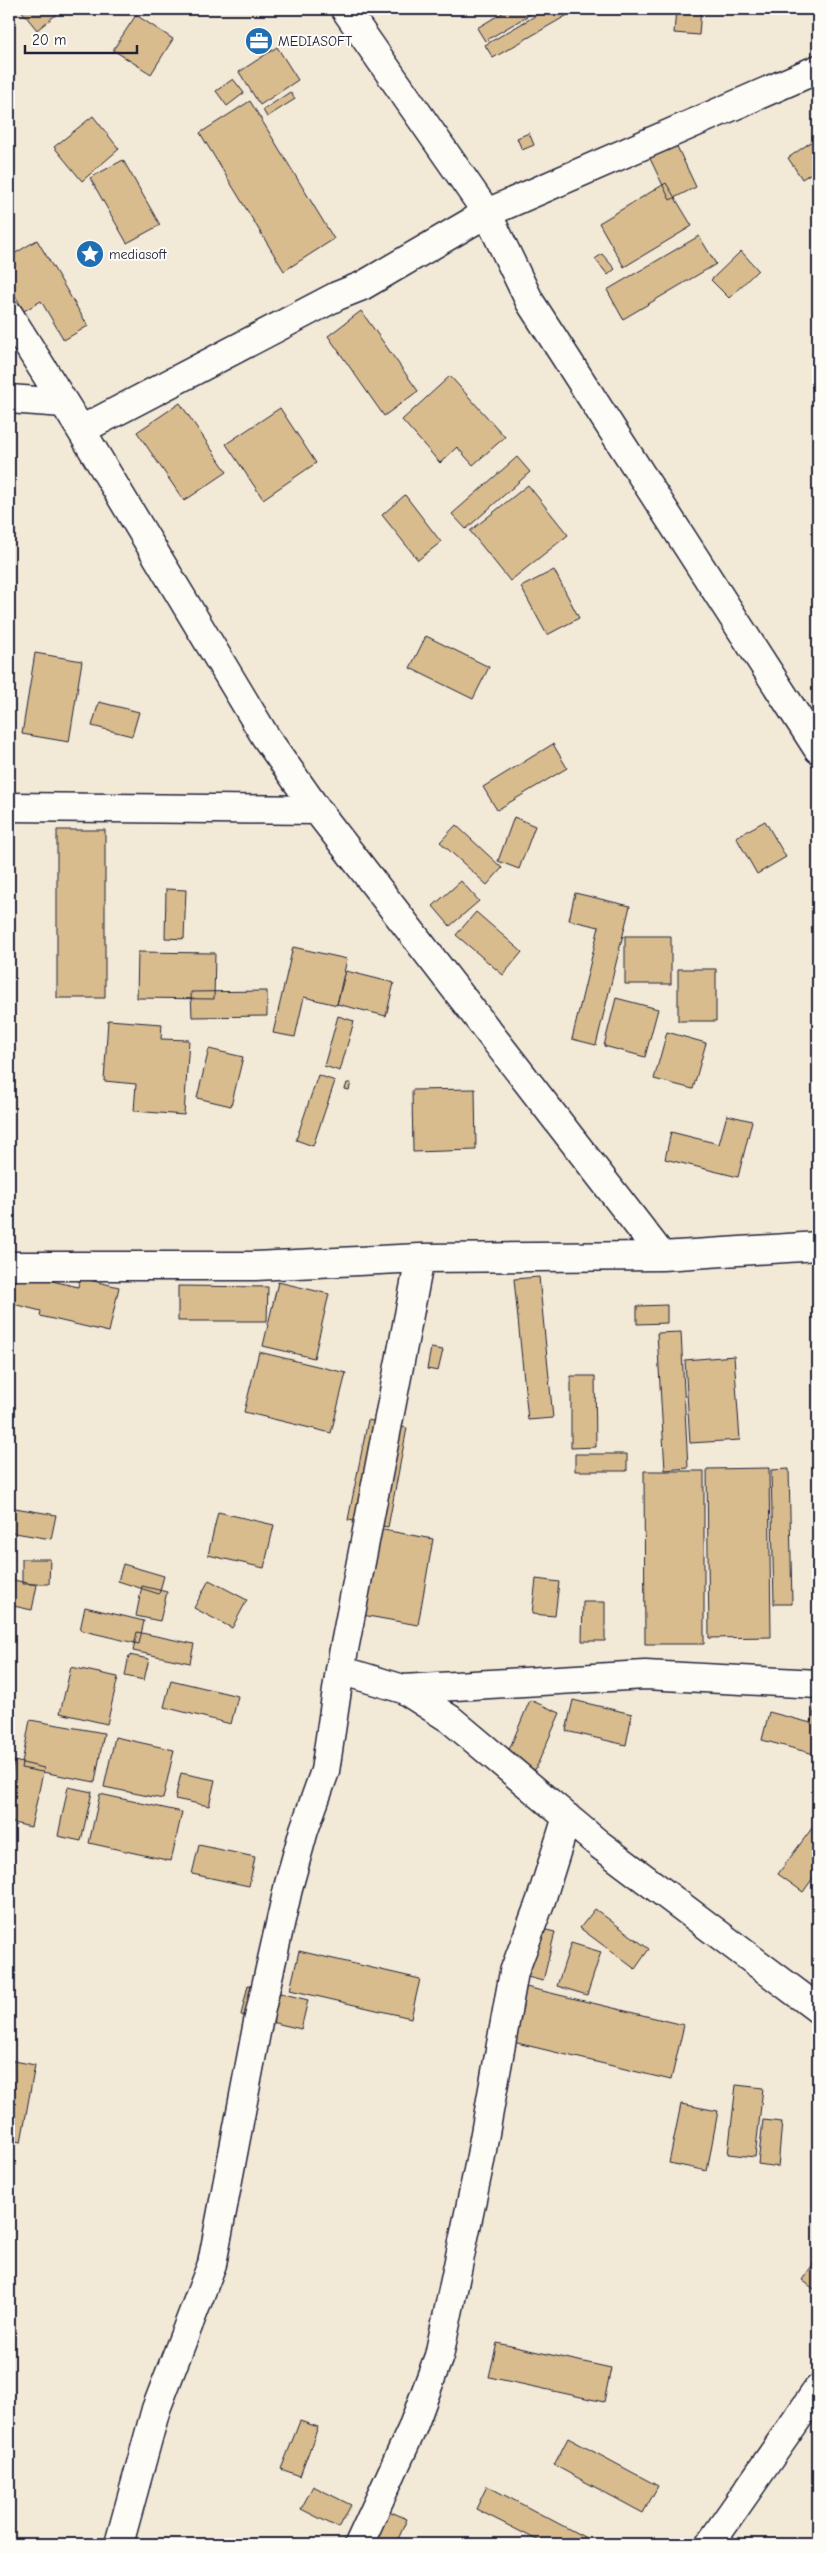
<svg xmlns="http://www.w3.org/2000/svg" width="827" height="2553" font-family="'Comic Neue',sans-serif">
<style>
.building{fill:#d8bc8d;stroke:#22223b}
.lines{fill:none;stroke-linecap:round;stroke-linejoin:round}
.minor-casing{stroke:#22223b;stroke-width:31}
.minor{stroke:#fdfcf7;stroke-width:28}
.labels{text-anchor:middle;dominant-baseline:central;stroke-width:4;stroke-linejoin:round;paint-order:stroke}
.poi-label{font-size:14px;fill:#22223b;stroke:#fdfcf7;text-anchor:start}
</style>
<rect width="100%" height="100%" fill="#f2e9d7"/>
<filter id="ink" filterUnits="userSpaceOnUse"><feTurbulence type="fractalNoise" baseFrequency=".02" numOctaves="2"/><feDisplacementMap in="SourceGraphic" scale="10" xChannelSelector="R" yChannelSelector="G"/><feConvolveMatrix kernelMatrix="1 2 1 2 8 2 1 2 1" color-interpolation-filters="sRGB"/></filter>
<g filter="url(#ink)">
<path class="building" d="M20,9H63L37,30Z
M509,9H539L485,41L477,28Z
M547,9H568L571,13L493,58L485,45Z
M676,9H701L699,35L674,33Z
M136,15L173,39L151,74L113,50Z
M277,47L298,80L260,105L239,72Z
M233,79L244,93L227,106L216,91Z
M290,92L295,99L267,117L263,110Z
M250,101L334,239L284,271L200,133Z
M93,116L119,149L82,181L54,147Z
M667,125L696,187L670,200L640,138Z
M529,133L534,145L522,150L517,138Z
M818,137V169L802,179L788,158Z
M123,160L160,225L127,243L90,178Z
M666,183L692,226L624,267L599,223Z
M699,236L716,264L623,319L607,290Z
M37,240L88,326L64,340L41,301L24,311L9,285V257Z
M741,251L758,270L729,298L711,280Z
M602,254L615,269L608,275L595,259Z
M361,311L418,391L384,416L328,336Z
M450,376L505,437L473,465L457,447L440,463L402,420Z
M180,403L227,472L184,501L137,432Z
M280,408L316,463L263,499L226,444Z
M517,457L530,472L466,529L452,514Z
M528,485L568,535L510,581L470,531Z
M405,495L441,542L418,560L382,515Z
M554,570L579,618L547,635L521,587Z
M426,636L489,667L473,699L410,668Z
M35,653L82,661L69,742L22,734Z
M99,702L139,712L132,736L92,726Z
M553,744L567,768L497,810L483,787Z
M514,817L535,826L519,869L498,861Z
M765,821L786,857L757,874L736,837Z
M456,825L502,868L487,885L440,842Z
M57,830H105V998H57Z
M461,881L479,901L450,926L433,906Z
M166,889L186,890L184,939L165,938Z
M575,893L630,906L596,1045L572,1039L599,927L569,920Z
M476,912L522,952L503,975L456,935Z
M625,936H671V984H625Z
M293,947L347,959L337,1005L304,997L295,1037L273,1033Z
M138,952L215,953L214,999L137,998Z
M678,969H716V1021H678Z
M346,971L394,983L386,1016L337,1004Z
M267,991V1016L192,1017L191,992Z
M616,998L658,1009L645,1057L604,1046Z
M338,1016L354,1021L340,1071L324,1066Z
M108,1020L162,1024L161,1039L189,1040L184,1115L134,1111L136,1084L104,1081Z
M667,1032L706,1043L693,1089L654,1079Z
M209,1049L243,1057L231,1106L197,1098Z
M318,1075L335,1081L313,1146L296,1140Z
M347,1083H351L349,1090L345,1089Z
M475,1089L476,1150L413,1152L412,1090Z
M727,1115L752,1121L738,1177L665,1159L671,1132L719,1144Z
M9,1271L78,1287L80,1278L119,1287L109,1332L40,1316L41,1311L9,1303Z
M539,1277L553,1418L528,1420L514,1279Z
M278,1282L329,1294L314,1358L263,1346Z
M178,1286L268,1287L267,1321H178Z
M667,1305V1323L637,1324V1306Z
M681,1332L688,1468L665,1470L657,1333Z
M431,1348L443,1350L438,1371L427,1369Z
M259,1352L346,1373L331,1433L244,1412Z
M734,1356L740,1440L690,1443L685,1360Z
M571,1376H595L596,1447L571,1448Z
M368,1420L407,1428L388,1527L348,1520Z
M9,1429L15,1430L9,1466Z
M575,1454H627V1471H575Z
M769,1468L771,1637L709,1638L707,1469Z
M789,1469L792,1604H774L771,1470Z
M644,1471H704V1644H645Z
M9,1507L56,1515L51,1539L9,1532Z
M218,1512L274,1525L264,1568L208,1555Z
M356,1525L433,1539L418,1625L340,1611Z
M22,1559H50L49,1584H22Z
M123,1564L164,1576L159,1594L118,1581Z
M9,1579L37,1585L32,1610L9,1605Z
M536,1579L559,1582L555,1616L532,1614Z
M209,1580L247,1600L232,1628L194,1608Z
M142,1586L167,1592L160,1621L136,1616Z
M583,1602H605V1641H582Z
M85,1607L144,1621L139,1644L80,1630Z
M137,1632L194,1644L190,1663L133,1651Z
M129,1655L149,1659L144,1680L125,1676Z
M71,1667L118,1677L107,1724L60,1713Z
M171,1680L238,1696L231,1724L164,1707Z
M818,1697V1755L762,1740L769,1712L811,1723Z
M530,1700L560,1713L535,1770L506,1757Z
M573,1700L632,1714L626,1745L566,1731Z
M30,1720L104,1733L95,1782L21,1768Z
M115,1737L174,1750L163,1799L104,1787Z
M14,1761L44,1768L31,1827L9,1822V1783Z
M181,1773L215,1780L209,1806L175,1799Z
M68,1787L92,1792L81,1841L58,1836Z
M100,1794L182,1812L171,1861L89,1843Z
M818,1820V1871L803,1892L778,1874Z
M199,1845L255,1857L249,1886L192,1874Z
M595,1909L649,1949L635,1969L580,1928Z
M520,1924L555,1932L543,1981L508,1972Z
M571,1943L601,1952L587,1995L557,1986Z
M299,1951L420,1979L411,2018L290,1990Z
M505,1982L684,2025L671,2080L492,2037Z
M248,1985L308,2000L301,2029L241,2015Z
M9,2060L35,2065L21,2142L9,2140Z
M736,2085L763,2088L755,2157L728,2154Z
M681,2104L718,2111L707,2171L669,2163Z
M763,2120L782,2122L778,2167L758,2164Z
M818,2257V2292L802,2280Z
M497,2343L611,2368L604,2402L489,2377Z
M300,2421L318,2427L300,2476L281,2469Z
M568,2438L658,2486L643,2513L554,2465Z
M313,2486L351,2505L339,2528L301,2509Z
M487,2486L586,2538L583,2544H545L476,2509Z
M389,2511L407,2519L396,2544H374Z"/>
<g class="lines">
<defs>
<path id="minor" d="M345,9L487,213L530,302L818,749
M9,315L81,430L265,736L317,810L662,1256
M9,399L64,403
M81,430L337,296L362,286L487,213L818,69
M9,807L317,810
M9,1266H255L420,1258L662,1256L818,1246
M340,1670L403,1689L645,1675L818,1684
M403,1689L450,1719L600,1845L818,2009
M119,2544L156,2409L212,2264L258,2022L289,1884L304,1830L325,1771L340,1670L420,1258
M359,2544L412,2429L439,2356L480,2161L514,1972L541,1900L567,1817
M710,2544L818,2389"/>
</defs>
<use href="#minor" class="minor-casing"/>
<use href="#minor" class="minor"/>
</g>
</g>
<defs>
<symbol id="office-disc" viewBox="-11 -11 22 22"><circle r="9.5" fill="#1f6fb2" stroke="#fdfcf7"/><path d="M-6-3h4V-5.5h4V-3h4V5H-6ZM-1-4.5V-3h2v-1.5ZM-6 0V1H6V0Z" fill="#fff"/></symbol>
<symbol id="sight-disc" viewBox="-11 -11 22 22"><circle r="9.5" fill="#1f6fb2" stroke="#fdfcf7"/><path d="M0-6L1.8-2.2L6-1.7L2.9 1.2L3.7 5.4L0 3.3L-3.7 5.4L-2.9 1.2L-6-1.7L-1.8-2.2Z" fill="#fff"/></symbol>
</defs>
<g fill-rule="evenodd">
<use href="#office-disc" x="243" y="25" width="32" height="32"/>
<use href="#sight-disc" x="74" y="238" width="32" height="32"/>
</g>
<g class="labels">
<g class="poi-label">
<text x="278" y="41">MEDIASOFT</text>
<text x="109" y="254">mediasoft</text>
</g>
</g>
<rect width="827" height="2553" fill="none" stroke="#fdfcf7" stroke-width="30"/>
<rect x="15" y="15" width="797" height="2523" fill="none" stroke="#22223b" stroke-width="2" filter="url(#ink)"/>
<path d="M25 45v8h112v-8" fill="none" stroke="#22223b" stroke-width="2.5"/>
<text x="32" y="45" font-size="15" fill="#22223b" stroke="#fdfcf7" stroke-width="4" paint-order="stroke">20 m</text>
</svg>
